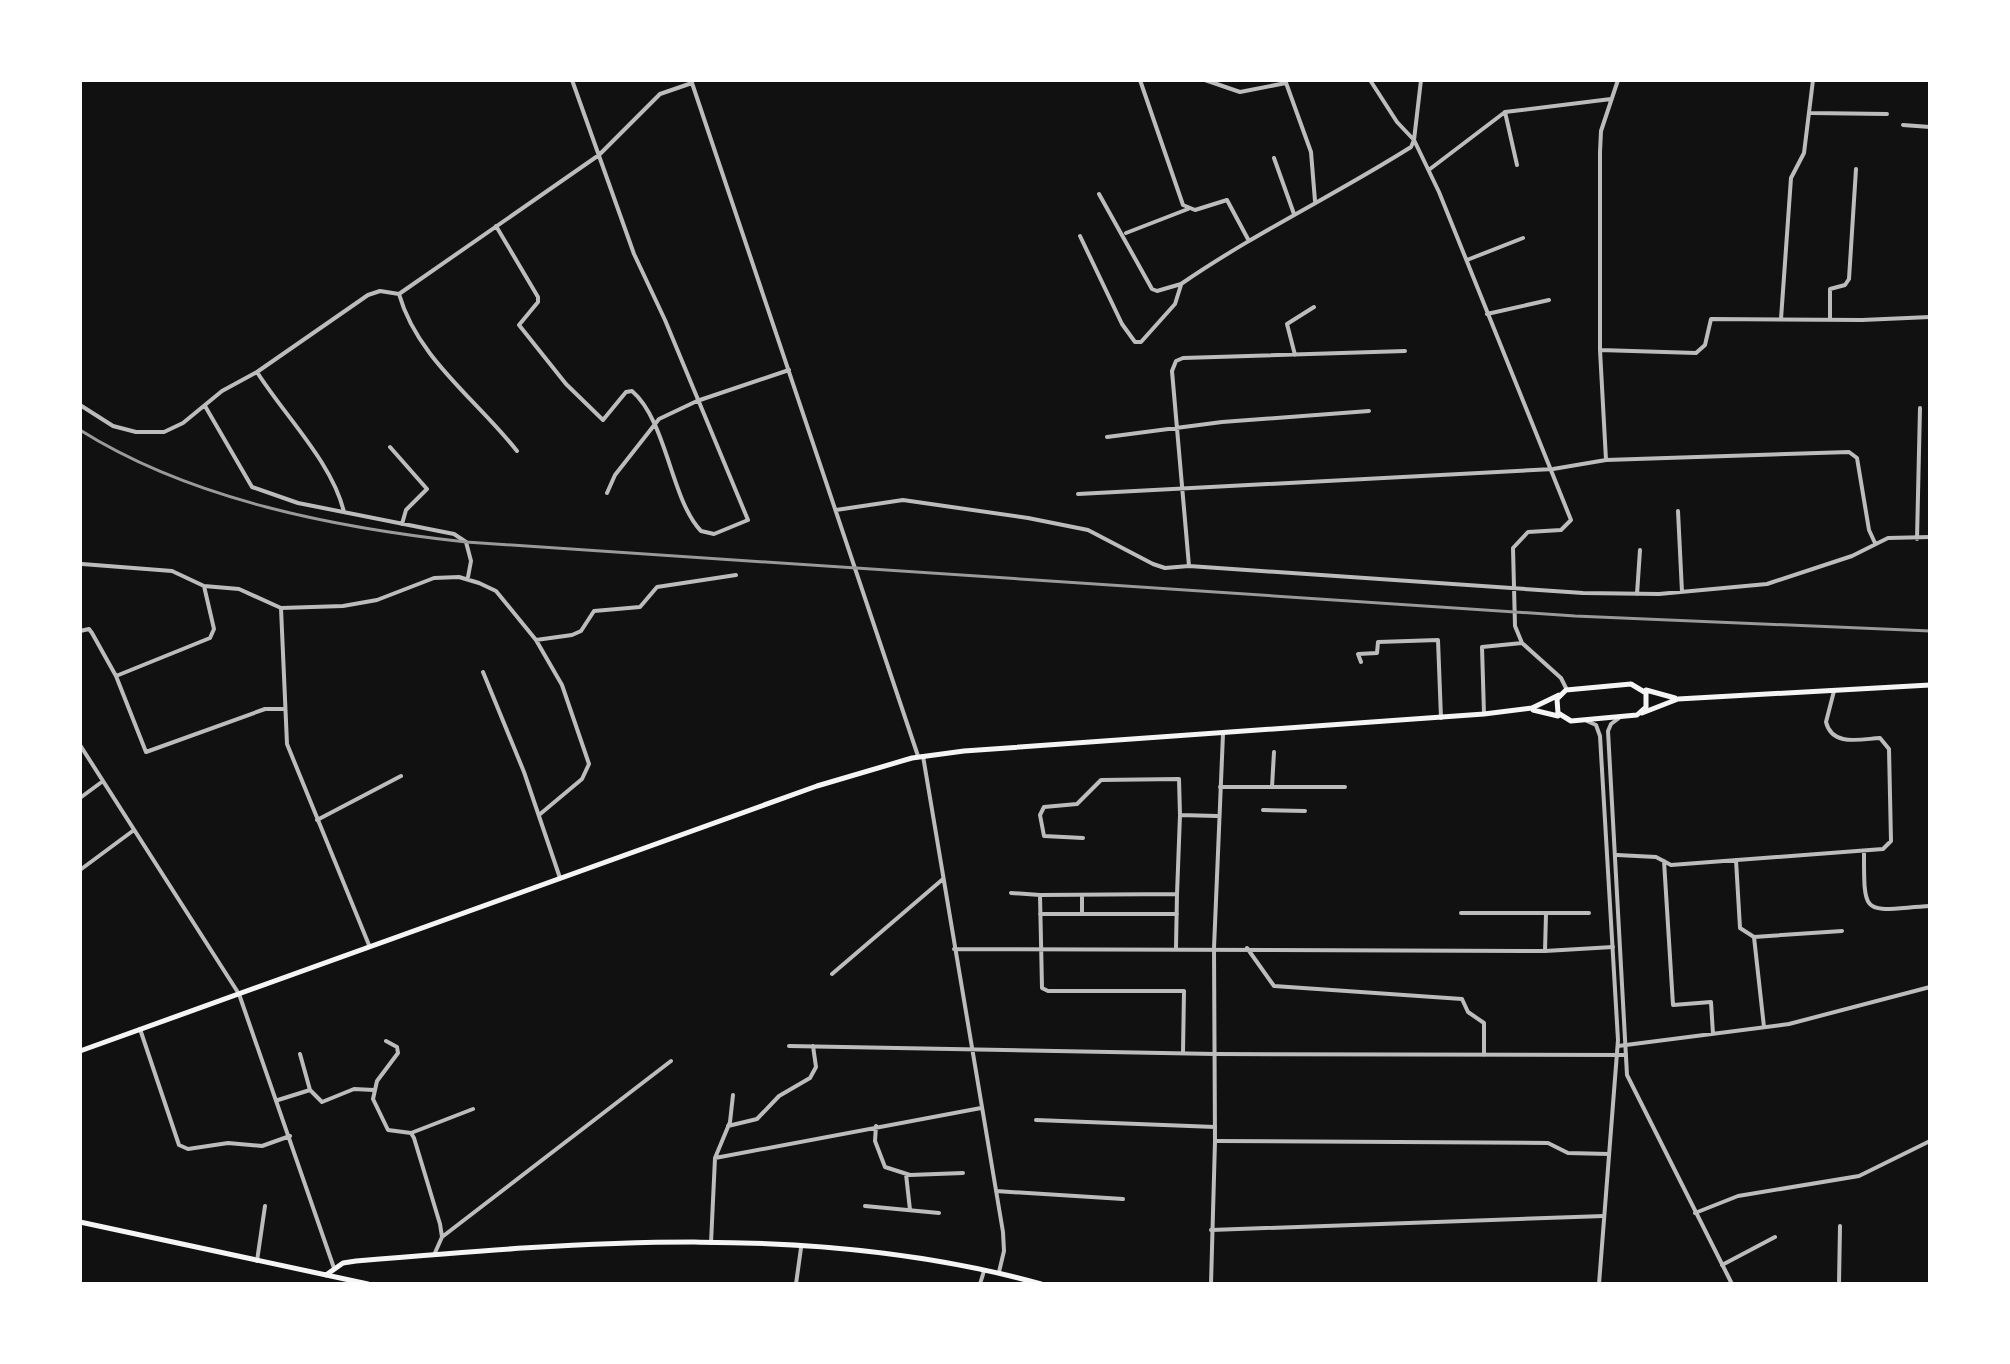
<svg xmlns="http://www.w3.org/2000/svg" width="2010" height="1364" font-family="Signika,sans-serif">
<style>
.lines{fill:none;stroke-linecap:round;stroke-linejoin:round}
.minor{stroke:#bcbcbc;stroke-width:4}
.tertiary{stroke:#bcbcbc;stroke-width:4}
.secondary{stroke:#f5f5f5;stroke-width:5}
.rail{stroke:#9a9a9a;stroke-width:3}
</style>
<rect width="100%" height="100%" fill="#111"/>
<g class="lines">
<path class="minor" d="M691,80L918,756
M1140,80L1183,205L1195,210L1227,200L1249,241
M1205,80L1240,92L1286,83
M1285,80L1311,152L1315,201
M1421,80L1414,140L1439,192L1571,520L1561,530L1528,532L1513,548L1515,626L1522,643
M1505,112L1517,165
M1811,113L1887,114
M1903,125L1930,127
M1274,158L1294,214
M1430,169L1505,112L1611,99
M1099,194L1152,289L1157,291L1181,284C1255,233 1335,195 1411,147L1414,140L1397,122L1370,80
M496,226L538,297V302L519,325L566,384L603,420L626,392L632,391C667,421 671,500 701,531L714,534L748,520L665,320L634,254L572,80
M1126,233L1188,209
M1080,236L1122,324L1135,342H1141L1175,304L1181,285
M1467,260L1523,238
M399,294C417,358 477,400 517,451
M1487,314L1549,300
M1781,319L1791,178L1804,153L1813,80
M1830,320V289L1845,285L1849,279L1856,169
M1600,350L1696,353L1705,345L1711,319L1862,320L1930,317
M1295,355L1287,324L1314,307
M257,372C284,415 332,462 344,512
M80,405L113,426L136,432H164L183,423L222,391L257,372L368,295L380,291L399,294L599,155L660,94L692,83
M205,406L252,487L298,503L454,534L466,542L471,561L468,577
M1107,437L1222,422L1369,411
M390,447L427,489L406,510L402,524
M1606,460L1600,350V152L1601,131L1618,80
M607,493L615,475L659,419L697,401L789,370
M1078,494L1553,469L1606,460L1849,452L1857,458L1869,530L1875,543
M836,510L903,500L1028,518L1088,530L1153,564L1165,568L1189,566L1583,593L1659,594L1767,584L1852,556L1888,538L1930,537
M1678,511L1682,592
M1917,539L1920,408
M82,564L172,571L204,586L239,589L281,608L343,606L377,600L434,578L459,577L479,583L496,591L536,640L562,685L589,764L582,779L539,815
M1189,566L1172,371L1176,361L1183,358L1405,351
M1637,594L1640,550
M281,608L287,744L369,945
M80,631L89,629L92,633L116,676L146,752L265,709H283
M536,640L572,635L581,631L594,611L640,607L657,587L736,575
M1361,662L1358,654L1377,653L1378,642L1438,640L1441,718
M483,672L524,772L560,878
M116,676L210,638L214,629L204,586
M1484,714L1482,647L1522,643L1561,678L1567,690
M80,745L239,994L334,1268
M923,756L1003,1232L1004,1251L999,1272
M1220,787H1345
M1272,787L1274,752
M80,798L103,781
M1263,810L1305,811
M317,820L401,776
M1083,838L1044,836L1040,815L1044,807L1077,804L1101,780L1179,779L1180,815
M1864,851C1864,920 1863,910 1930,906
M1617,855L1656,857L1671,865L1883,849L1891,841L1889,749L1880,738C1861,739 1832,747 1826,722L1834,691
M1736,860L1740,928L1754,937
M1664,861L1673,1005L1711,1002L1713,1034
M80,870L134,830
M1011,893L1040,895
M1082,895V914
M1461,913H1589
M1040,914H1177
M1176,947L1177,894
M1247,948L1274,986L1462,999L1468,1012L1484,1023V1055
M954,949L1545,951L1613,947
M1545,951L1546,914
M832,974L943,879
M1764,1027L1754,937L1842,931
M140,1029L179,1145L188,1149L228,1143L262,1146L290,1136
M386,1041L397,1047L398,1053L377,1081L373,1099L388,1130L411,1133L414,1138L440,1224L442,1237L434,1255
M789,1046L1215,1054L1626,1055
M1618,1046L1789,1024L1930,987
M1183,1053L1184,991H1048L1042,988L1040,895L1177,894L1180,815L1217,816
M300,1054L310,1090L322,1102L354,1089L374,1090
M278,1100L310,1090
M1036,1120L1215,1127
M728,1126L757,1119L779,1096L810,1078L816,1067L813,1046
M876,1126L875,1141L885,1167L910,1175L963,1173
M411,1133L473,1109
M1215,1141L1548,1143L1568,1153L1609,1154
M715,1158L981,1108
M906,1174L910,1210
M996,1191L1123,1199
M865,1206L939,1213
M1695,1213L1738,1196L1859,1176L1930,1141
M1211,1230L1604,1216
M442,1237L671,1061
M711,1243L715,1158L730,1122L733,1095
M257,1261L265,1206
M1722,1265L1775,1237
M796,1284L801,1248
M980,1284L984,1271
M1839,1284L1840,1226"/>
<path class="tertiary" d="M1619,718L1611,724L1608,731L1627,1075L1732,1284
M1587,721L1596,725L1600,736L1618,1040L1599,1284
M1211,1284L1215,1141L1214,948L1223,734"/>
<path class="secondary" d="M1631,684L1646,693V707L1637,715L1571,721L1558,713L1557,699L1566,690Z
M1646,690L1675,698
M1533,710L1558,716
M1642,713L1678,699L1930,685
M80,1051L817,786L912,758L964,751L1484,714L1532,708L1559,695
M80,1222L368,1284
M326,1275L343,1263L356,1261C582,1242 820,1222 1041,1284"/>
<path class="rail" d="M80,430C191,500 337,528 466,542L1575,616L1930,631"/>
</g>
<rect width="2010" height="1364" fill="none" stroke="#ffffff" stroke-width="164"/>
</svg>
